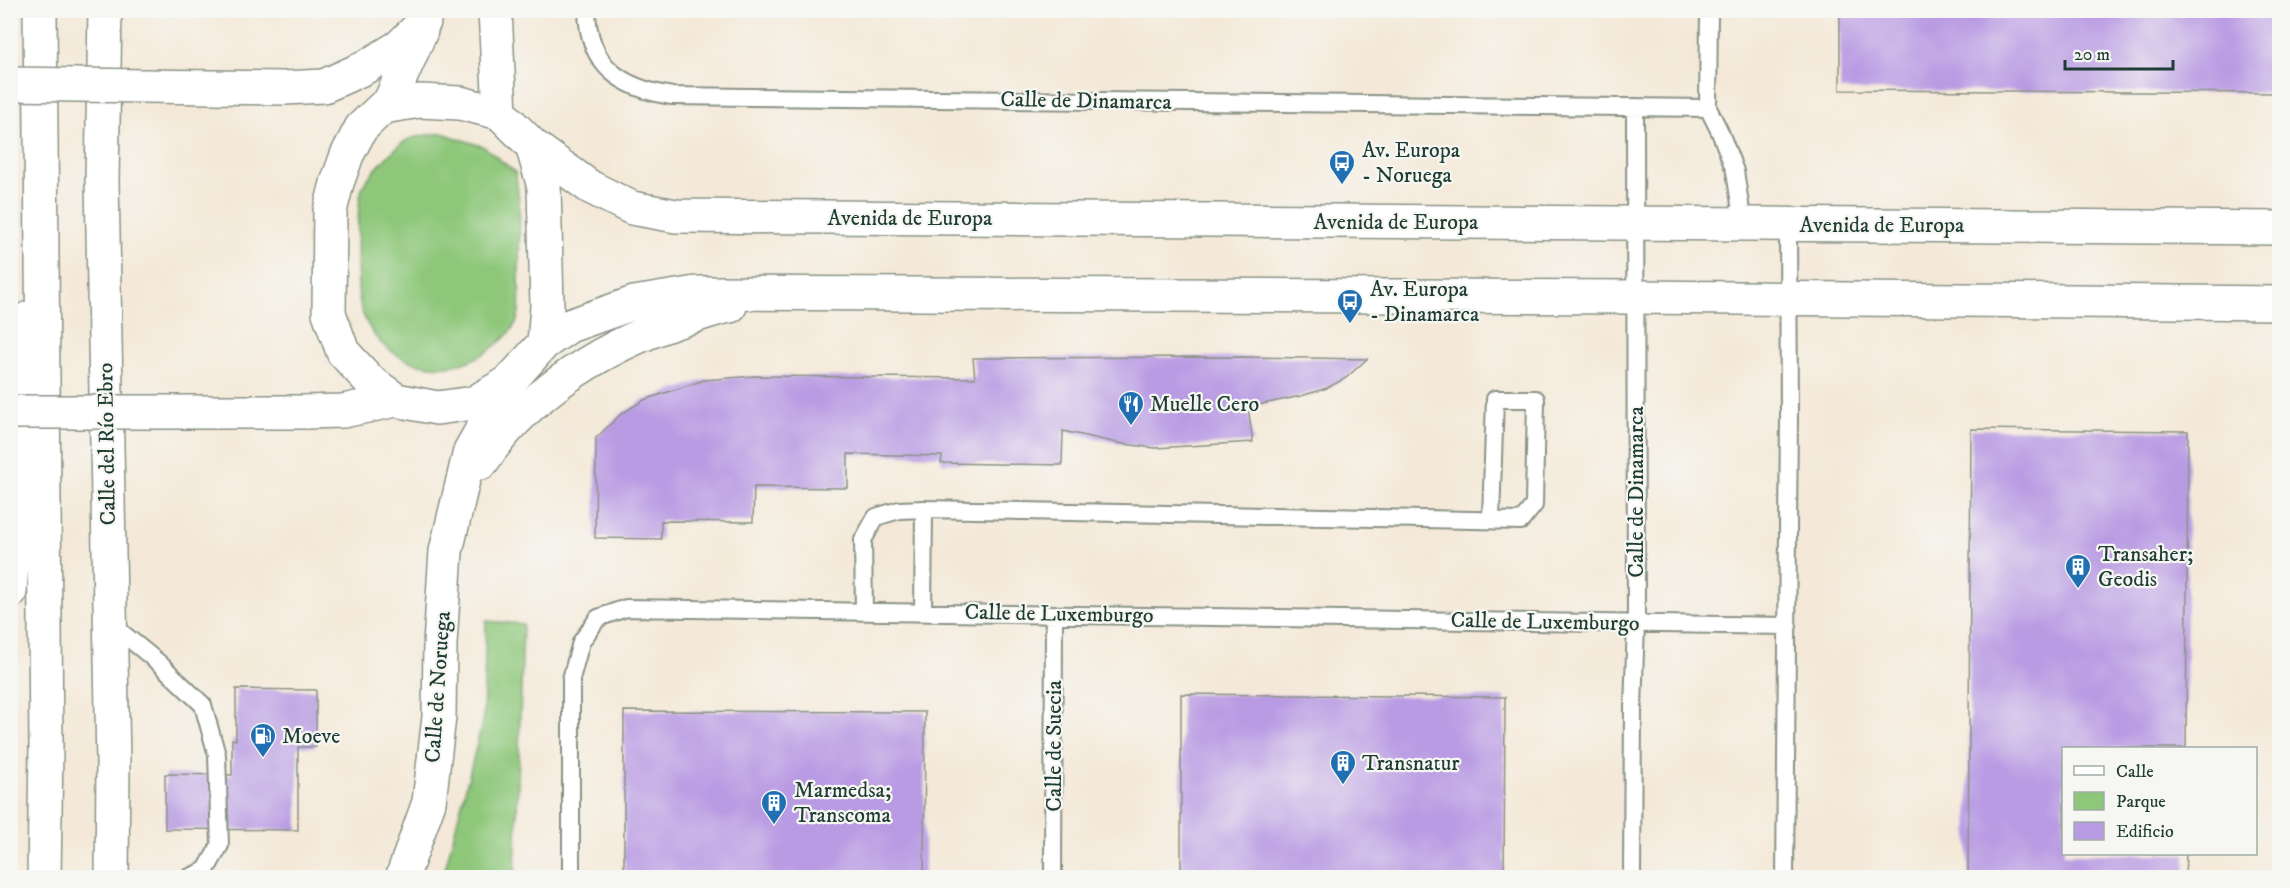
<svg xmlns="http://www.w3.org/2000/svg" width="2290" height="888" font-family="'IM FELL DW Pica',serif">
<style>
.green{fill:#8ec77a;stroke:#568257;stroke-width:1.5}
.building{fill:#b99be3}
.lines{fill:none;stroke-linecap:round;stroke-linejoin:round}
.service-casing{stroke:#8a9386;stroke-width:20}
.minor-casing{stroke:#8a9386;stroke-width:36}
.secondary-casing{stroke:#8a9386;stroke-width:36}
.service{stroke:#fff;stroke-width:16}
.minor{stroke:#fff;stroke-width:33}
.secondary{stroke:#fff;stroke-width:33}
.minor-bridge-casing{stroke:#8a9386;stroke-width:36;stroke-linecap:butt}
.minor-bridge{stroke:#fff;stroke-width:33}
.labels{text-anchor:middle;dominant-baseline:central;stroke-width:4.5;stroke-linejoin:round;paint-order:stroke}
.street-label{font-size:22px;fill:#1f3d34;stroke:#f6f6f2}
.poi-label{font-size:22px;fill:#1f3d34;stroke:#f6f6f2;text-anchor:start}
</style>
<rect width="100%" height="100%" fill="#f6f6f2"/>
<filter id="ink" filterUnits="userSpaceOnUse"><feTurbulence type="fractalNoise" baseFrequency=".0167" numOctaves="2"/><feDisplacementMap in="SourceGraphic" scale="12" xChannelSelector="R" yChannelSelector="G"/><feConvolveMatrix kernelMatrix="1 2 1 2 8 2 1 2 1" color-interpolation-filters="sRGB"/></filter>
<filter id="wash" filterUnits="userSpaceOnUse"><feTurbulence type="fractalNoise" baseFrequency=".008" numOctaves="4" result="noise"/><feDisplacementMap in="SourceGraphic" scale="24" xChannelSelector="R" yChannelSelector="G"/><feGaussianBlur stdDeviation="1.35" result="paint"/><feColorMatrix in="noise" values="0 0 0 0 0 0 0 0 0 0 0 0 0 0 0 0 0 1.4 0 .05"/><feComposite in="paint" operator="in"/></filter>
<g filter="url(#wash)">
<rect width="100%" height="100%" fill="#f4e9d8"/>
<path class="green" d="M442,133L484,147L515,172C522,206 519,241 519,276C519,289 521,304 518,317C516,327 504,339 496,345C461,374 415,374 381,343C372,334 362,316 360,304C356,285 356,202 363,186C368,176 397,145 407,140C416,135 432,135 442,133Z
M486,621L523,624L515,877H443L483,720Z"/>
<g id="blocks">
<path class="building" d="M1840,10H2280V93L1840,90Z
M1240,357L1367,359L1346,378L1327,388L1301,396L1248,407L1253,442L1155,448L1117,443L1063,431L1062,465L941,463L942,456L848,454V488L754,487L753,522L661,521V539L595,538L596,438L621,414L644,400L704,380L755,376L975,378L973,358Z
M1971,429L2188,431L2186,748H2064V854H2186L2185,878H1968Z
M236,689L316,690V747H298V830L165,829V774L232,775V739L236,740Z
M1181,694L1505,697L1504,878H1181Z
M624,711L925,712L924,878H624Z"/>
</g>
</g>
<g filter="url(#ink)">
<use href="#blocks" fill-opacity="0" stroke="#8a9386" stroke-width="1.5"/>
<g class="lines">
<defs>
<path id="service" d="M587,10C588,66 621,88 672,96L1708,108
M1709,10L1708,108L1720,132L1735,171L1743,224
M924,509L1521,521L1534,505L1536,399H1495L1491,519
M864,611L863,540L876,517L899,510L924,509L923,612
M111,624L159,663L203,705L217,755L220,845L206,870L188,878
M571,878V679L581,642L598,618L626,608L1788,626
M1053,878L1054,614
M1632,878L1633,708L1636,623L1635,107
M1785,878L1789,416L1788,224"/>
<path id="minor" d="M495,10L500,113
M284,88L324,86L364,68L400,46L424,22
M388,106L421,31
M532,145L544,187L547,306L544,343
M396,400L370,381L343,352L329,313L330,211L337,183L347,155L361,128L383,107L420,101L460,103L500,113L532,145L590,187L632,208L676,216L2280,228
M305,412L343,411L396,400L437,408L474,403L509,382L544,343L569,326L634,303L696,293L1636,297L2280,303
M481,463C529,391 609,342 691,317C704,313 717,308 730,306
M10,592L29,318
M402,878L429,802L439,717L440,644L446,551L470,451L508,384"/>
<path id="secondary" d="M40,10L46,748L44,878
M105,10L102,180L113,764L112,878"/>
</defs>
<use href="#service" class="service-casing"/>
<use href="#minor" class="minor-casing"/>
<use href="#secondary" class="secondary-casing"/>
<use href="#service" class="service"/>
<use href="#minor" class="minor"/>
<use href="#secondary" class="secondary"/>
<defs>
<path id="minor-bridge" d="M10,84L284,88
M10,412H305"/>
</defs>
<use href="#minor-bridge" class="minor-bridge-casing"/>
<use href="#minor-bridge" class="minor-bridge"/>
</g>
</g>
<defs>
<symbol id="bus-pin" viewBox="-11 -11 22 30"><path d="M0 17L-7.5 6A9.5 9.5 0 1 1 7.5 6Z" fill="#1f6fb2" stroke="#f6f6f2"/><path d="M-5-6H5V4H4V6H2V4H-2V6H-4V4H-5ZM-3.5-4V0h7V-4ZM-3.5 1.2v1.5H-2V1.2ZM2 1.2v1.5H3.5V1.2Z" fill="#fff"/></symbol>
<symbol id="restaurant-pin" viewBox="-11 -11 22 30"><path d="M0 17L-7.5 6A9.5 9.5 0 1 1 7.5 6Z" fill="#1f6fb2" stroke="#f6f6f2"/><path d="M-5-6h1v4h1v-4h1v4h1v-4h1v5L-1.5 .5V6h-2V.5L-5-1ZM5-6V6H3V1.5H1.5Q1.5-4 5-6Z" fill="#fff"/></symbol>
<symbol id="building-pin" viewBox="-11 -11 22 30"><path d="M0 17L-7.5 6A9.5 9.5 0 1 1 7.5 6Z" fill="#1f6fb2" stroke="#f6f6f2"/><path d="M-4-6H4V6H1V3H-1V6H-4ZM-2.5-4.3h1.7v1.8h-1.7ZM.8-4.3h1.7v1.8H.8ZM-2.5-1h1.7V.8h-1.7ZM.8-1h1.7V.8H.8Z" fill="#fff"/></symbol>
<symbol id="fuel-pin" viewBox="-11 -11 22 30"><path d="M0 17L-7.5 6A9.5 9.5 0 1 1 7.5 6Z" fill="#1f6fb2" stroke="#f6f6f2"/><path d="M-5.5-6h7V0h2V4h1.3V-2.5L3-4.5l.8-.8L6-3V5H2.5V1h-1V6h-7ZM-4.2-4.7v3.2H.2V-4.7Z" fill="#fff"/></symbol>
</defs>
<g fill-rule="evenodd">
<use href="#bus-pin" x="1327" y="148" width="30" height="40"/>
<use href="#bus-pin" x="1335" y="287" width="30" height="40"/>
<use href="#restaurant-pin" x="1116" y="389" width="30" height="40"/>
<use href="#building-pin" x="2063" y="552" width="30" height="40"/>
<use href="#fuel-pin" x="248" y="721" width="30" height="40"/>
<use href="#building-pin" x="1328" y="748" width="30" height="40"/>
<use href="#building-pin" x="759" y="788" width="30" height="40"/>
</g>
<g class="labels">
<g class="street-label">
<text transform="translate(1086 101) rotate(1)">Calle de Dinamarca</text>
<text x="910" y="218">Avenida de Europa</text>
<text x="1396" y="222">Avenida de Europa</text>
<text x="1882" y="225">Avenida de Europa</text>
<text transform="translate(107 444) rotate(-91)">Calle del Río Ebro</text>
<text transform="translate(1636 492) rotate(-90)">Calle de Dinamarca</text>
<text transform="translate(1059 614) rotate(1)">Calle de Luxemburgo</text>
<text transform="translate(1545 622) rotate(1)">Calle de Luxemburgo</text>
<text transform="translate(438 687) rotate(-86)">Calle de Noruega</text>
<text transform="translate(1054 746) rotate(-90)">Calle de Suecia</text>
</g>
<g class="poi-label">
<text x="1362" y="150">Av. Europa<tspan x="1362" dy="25">- Noruega</tspan></text>
<text x="1370" y="289">Av. Europa<tspan x="1370" dy="25">- Dinamarca</tspan></text>
<text x="1150" y="404">Muelle Cero</text>
<text x="2098" y="554">Transaher;<tspan x="2098" dy="25">Geodis</tspan></text>
<text x="282" y="736">Moeve</text>
<text x="1362" y="763">Transnatur</text>
<text x="794" y="790">Marmedsa;<tspan x="794" dy="25">Transcoma</tspan></text>
</g>
</g>
<rect width="2290" height="888" fill="none" stroke="#f6f6f2" stroke-width="36"/>
<rect x="2062" y="747" width="195" height="108" fill="#f6f6f2" stroke="#a0aca6" stroke-width="1.5"/>
<rect x="2074" y="766" width="30" height="9" fill="#ffffff" stroke="#a0aca6" stroke-width="1.5"/>
<text x="2116" y="777" font-size="18" fill="#1f3d34">Calle</text>
<rect x="2074" y="792" width="30" height="18" fill="#8ec77a" stroke="#a0aca6" stroke-width="1.5"/>
<text x="2116" y="807" font-size="18" fill="#1f3d34">Parque</text>
<rect x="2074" y="822" width="30" height="18" fill="#b99be3" stroke="#a0aca6" stroke-width="1.5"/>
<text x="2116" y="837" font-size="18" fill="#1f3d34">Edificio</text>
<path d="M2065 60v9h108v-9" fill="none" stroke="#1f3d34" stroke-width="3"/>
<text x="2074" y="60" font-size="18" fill="#1f3d34" stroke="#f6f6f2" stroke-width="4.5" paint-order="stroke">20 m</text>
</svg>
